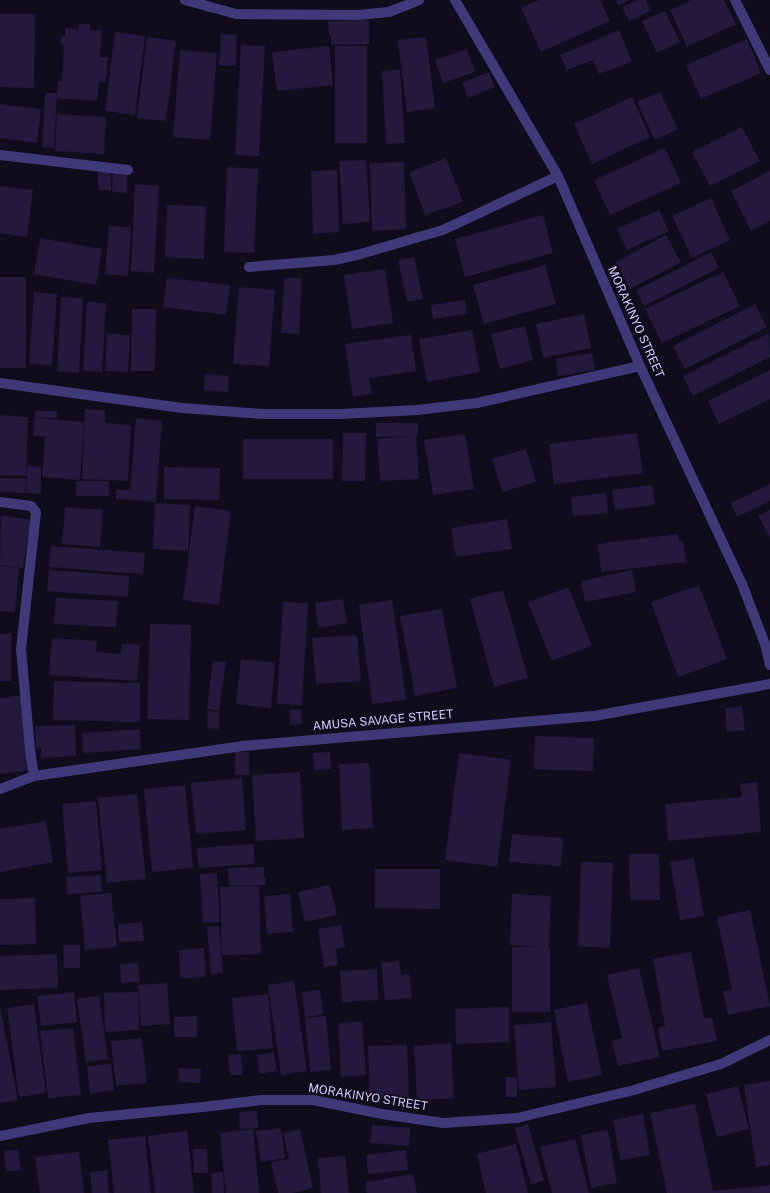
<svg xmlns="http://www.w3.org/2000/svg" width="770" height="1193" font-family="'Public Sans',sans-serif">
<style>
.building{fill:#22193c}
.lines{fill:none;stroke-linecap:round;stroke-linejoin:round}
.minor{stroke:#3f3879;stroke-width:10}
.labels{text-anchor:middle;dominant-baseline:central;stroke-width:3.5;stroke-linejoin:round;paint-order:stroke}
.street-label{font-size:12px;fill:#d2c8fd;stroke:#100c1b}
</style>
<rect width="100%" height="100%" fill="#100c1b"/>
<path class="building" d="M539,0H600L610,21L541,52L521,8Z
M615,0H629L619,6Z
M638,0H646L651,11L629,21L622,7Z
M691,0H724L736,24L687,47L670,10Z
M665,11L680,42L657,53L642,21Z
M0,14H35L34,88L0,87Z
M369,20V44L331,45V35H329L328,21Z
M79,24H90V30H102L100,57H108L106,82H99L97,101L57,98L58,81H62L64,45L61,44V36H65V28L78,29Z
M619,30L632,61L599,74L593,60L567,70L560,55Z
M115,32L145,36L135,115L105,111Z
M221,34L237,35L236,66L219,65Z
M147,37L176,41L166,121L137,118Z
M426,37L435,108L407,112L398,40Z
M747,39L761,73L701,99L686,65Z
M241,45L265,46L259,156L235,155Z
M329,46L333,85L277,91L272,52Z
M335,46H367V143H335Z
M467,49L475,72L443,83L435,60Z
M180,50L217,53L210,140L173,137Z
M400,70L405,143L386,144L382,71Z
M489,72L495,87L468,98L462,83Z
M660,92L678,129L655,140L637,102Z
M45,93H57L54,148L42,147Z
M632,97L650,137L592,164L574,124Z
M0,104L41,109L37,143L0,138Z
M57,114L106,117L104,154L55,151Z
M742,127L760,161L710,186L692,152Z
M665,148L681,183L610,215L594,180Z
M446,158L463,202L425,215L409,172Z
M366,160L370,222L343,224L339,161Z
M404,162L406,229L372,231L370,163Z
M227,167L258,169L254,253L224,252Z
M337,170L339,232L313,234L311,171Z
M113,171H127V193L112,192Z
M770,171V221L751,231L731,191Z
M98,172H111V190H98Z
M135,184L159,186L154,273L131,271Z
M0,186L33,190L27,237L0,233Z
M711,198L730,240L692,258L672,216Z
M167,205L206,206L204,259L165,257Z
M659,210L669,231L627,250L617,229Z
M543,215L553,253L465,277L455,239Z
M109,226L131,227L128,276L105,274Z
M666,235L681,262L630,289L616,262Z
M40,238L102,249L96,285L34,274Z
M711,252L719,268L644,306L636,290Z
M414,257L423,299L407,302L398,260Z
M545,265L556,304L484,324L473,285Z
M385,269L393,323L352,329L344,275Z
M723,272L740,306L662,343L645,309Z
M0,277H26V368H0Z
M167,278L230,285L226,315L163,307Z
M284,278H302L299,334L281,333Z
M239,287L275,290L269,366L233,364Z
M34,292L57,294L52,365L29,364Z
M61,297L83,298L79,373L57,371Z
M465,300L467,314L433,319L431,305Z
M87,302L106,303L102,372L83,371Z
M755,304L767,327L685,369L673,346Z
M132,309H156L155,371H131Z
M584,314L591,348L543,358L536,324Z
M525,326L533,360L500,369L491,334Z
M472,330L480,372L427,382L419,339Z
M769,333L770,357L693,396L683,376Z
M107,334L130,335L128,372L105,371Z
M411,335L416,371L369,378L372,394L353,397L345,344Z
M592,353L595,370L558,376L556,358Z
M770,370V399L719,424L708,401Z
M205,374L229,376L228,392L204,390Z
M85,409L105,410V423L131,425L128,481L82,479Z
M35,411H57V418H35Z
M0,415L28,417L26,476L0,475Z
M34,418L84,422L80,480L42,477L45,437L33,436Z
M136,418L162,421L156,502L116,499V489L130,490Z
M376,423H418V436H416L419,479L380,481L377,439L415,436L376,437Z
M343,433H366L365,481H342Z
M637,433L643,473L554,484L549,444Z
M465,434L474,489L433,495L424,440Z
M243,439H333V479H243Z
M526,449L536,482L502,492L492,459Z
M27,466L41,467V494L26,493Z
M164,467L220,468L219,500L164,499Z
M0,478L26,479L25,493L0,492Z
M76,481H109V496H76Z
M770,484V501L737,517L731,503Z
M652,485L655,505L615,510L612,490Z
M606,493L608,513L573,516L571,497Z
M155,503L190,505L188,551L153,549Z
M195,506L231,511L219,605L183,600Z
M65,507L103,510L100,547L62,544Z
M770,510V538L758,516Z
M1,515L31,520L23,568L0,565Z
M507,519L512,549L456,557L451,528Z
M678,534L679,541H683L686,562L601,572L598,544Z
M51,546L145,553L143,574L49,567Z
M0,566L19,568L15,612L0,611Z
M49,570L129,576L128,597L47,591Z
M632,570L636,592L585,602L581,581Z
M699,585L727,659L678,677L651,602Z
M568,587L592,645L552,661L528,603Z
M503,590L528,678L494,687L470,599Z
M56,598L118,601L116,627L54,624Z
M343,599L347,623L318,628L315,603Z
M392,600L406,700L372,704L359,605Z
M283,602L308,603L302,705L277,704Z
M442,609L457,688L415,696L400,616Z
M150,624L191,625L189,720L147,719Z
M11,633V681H0V634Z
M357,635L361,681L316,684L312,638Z
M52,638L97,641L96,652L121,654L122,643L140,645L137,681L49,675Z
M241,659L275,663L271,708L236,704Z
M213,661L226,662L219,711L207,709Z
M54,681L140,683V722L53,720Z
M23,695L33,770L0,774V698Z
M742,706L745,730L727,732L725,708Z
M301,709L302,724L290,725L289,710Z
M208,711L219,712V729L207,728Z
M75,725L76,756L41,758V748L36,749L35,726Z
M140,729L141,749L83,753L82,733Z
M535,736L594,738L593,771L534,769Z
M235,752H249V775H235Z
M330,752L331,769L314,770L313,753Z
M459,753L511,760L497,867L445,860Z
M369,763L373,828L342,830L339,764Z
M300,772L304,838L256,841L252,775Z
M242,778L246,830L196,834L191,783Z
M757,782L761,832L668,841L665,804L742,797L740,784Z
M185,785L193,868L152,872L144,789Z
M137,794L146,879L107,883L98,798Z
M96,801L102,870L68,873L62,804Z
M46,821L53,862L0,872V829Z
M512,834L563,838L561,866L509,862Z
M253,844L255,864L199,868L197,848Z
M629,854H659L660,900H630Z
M694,858L704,916L680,920L670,862Z
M581,862L613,863L610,948L578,946Z
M264,867V878H266V885L229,886L228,868Z
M375,869H440V909L375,908Z
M217,873L220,922L203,923L200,874Z
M101,875L102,892L67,894L66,877Z
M330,885L337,915L305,922L298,892Z
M259,886L261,954L222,955L220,887Z
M111,893L117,947L85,950L80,896Z
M290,894L293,932L267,934L264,896Z
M512,894L551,896L549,947H550V1012H512V947H543L510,945Z
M35,898L36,944L0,945V899Z
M750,910L770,1006L728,1015L723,991L732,989L717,917Z
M142,922L144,941L119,942L118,924Z
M341,925L345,947L336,949L338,965L324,967L318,929Z
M219,926L223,973L211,974L207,927Z
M63,945H80V968H64Z
M204,948L206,977L180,978L179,950Z
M691,952L704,1018L712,1017L717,1041L662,1051L658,1028L665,1026L653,959Z
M57,954L58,988L0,990V956Z
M399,961L401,975L409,974L412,998L385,1000L381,963Z
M138,963L140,982L121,983L120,964Z
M639,968L660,1057L618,1066L612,1041L622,1038L607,975Z
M377,969L378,1000L342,1002L340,971Z
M294,981L307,1071L281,1075L268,985Z
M167,983L170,1024L141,1026L138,985Z
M320,990L323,1014L305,1017L302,992Z
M74,992L77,1022L41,1026L37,996Z
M138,992L139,1030L105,1032L104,993Z
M268,994L273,1048L237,1051L232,998Z
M99,996L108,1059L86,1062L77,999Z
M587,1003L602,1075L568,1082L554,1010Z
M34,1004L46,1093L19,1097L7,1008Z
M0,1006L18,1100L0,1103Z
M509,1007V1042L456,1044L455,1009Z
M197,1016V1037H174V1017Z
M326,1016L331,1070L310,1072L305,1018Z
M362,1022L366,1075L341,1077L338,1023Z
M551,1022L556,1087L519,1090L514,1025Z
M73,1028L81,1095L48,1098L40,1031Z
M142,1038L147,1083L116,1086L111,1041Z
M451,1043L454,1098L417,1100L414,1046Z
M407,1045L409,1098L370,1099L368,1046Z
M274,1052L277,1071L259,1074L257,1055Z
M241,1054L243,1075H230L228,1055Z
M111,1064L114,1090L90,1094L87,1066Z
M179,1068L201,1069L200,1083L178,1082Z
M506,1077H517V1097H506Z
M770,1081V1165L756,1167L744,1085Z
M738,1086L749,1129L717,1137L706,1094Z
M695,1104L713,1191L770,1185V1193H667L650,1113Z
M257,1111L258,1128L240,1129L239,1112Z
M643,1114L650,1155L620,1160L613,1120Z
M528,1124L544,1181L531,1184L515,1128Z
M372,1125L410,1128L409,1146L370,1143Z
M281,1128L285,1158L261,1162L256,1131Z
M253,1129L259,1193H226L220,1133Z
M300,1129L313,1188L292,1193H278L271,1162L289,1159L283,1133Z
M608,1130L617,1183L591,1188L581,1135Z
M187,1131L194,1193H155L148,1136Z
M145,1136L151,1193H114L108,1140Z
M575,1139L589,1193H552L540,1147Z
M516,1144L528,1193H486L477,1154Z
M193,1149H207L208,1173H194Z
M18,1150L21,1170L6,1172L4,1151Z
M406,1150L408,1170L368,1174L366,1155Z
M79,1152L84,1193H40L35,1157Z
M345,1156L349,1193H321L318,1158Z
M107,1170L109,1193H92L90,1172Z
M223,1172L224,1193H212L211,1173Z
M413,1174L417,1193H367L366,1182Z"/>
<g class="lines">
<path class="minor" d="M185,0L236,14L358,15L389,12L419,0
M455,0L558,176L640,366L742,584L765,644L770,665
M735,0L770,70
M0,155L128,170
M249,267L334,260L357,255L443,230L558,176
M0,383L182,408L262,414H341L417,410L477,403L640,366
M0,502L31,506L36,512L21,649L30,750L34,776
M0,789L34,776L243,746L594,716L770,684
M0,1136L89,1118L203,1107L261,1100H313L382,1114L443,1123L517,1118L634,1090L721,1064L770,1040"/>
</g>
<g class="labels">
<g class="street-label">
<text transform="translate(636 322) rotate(66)">MORAKINYO STREET</text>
<text transform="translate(383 720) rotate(-5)">AMUSA SAVAGE STREET</text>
<text transform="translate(368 1097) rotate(9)">MORAKINYO STREET</text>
</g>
</g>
</svg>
